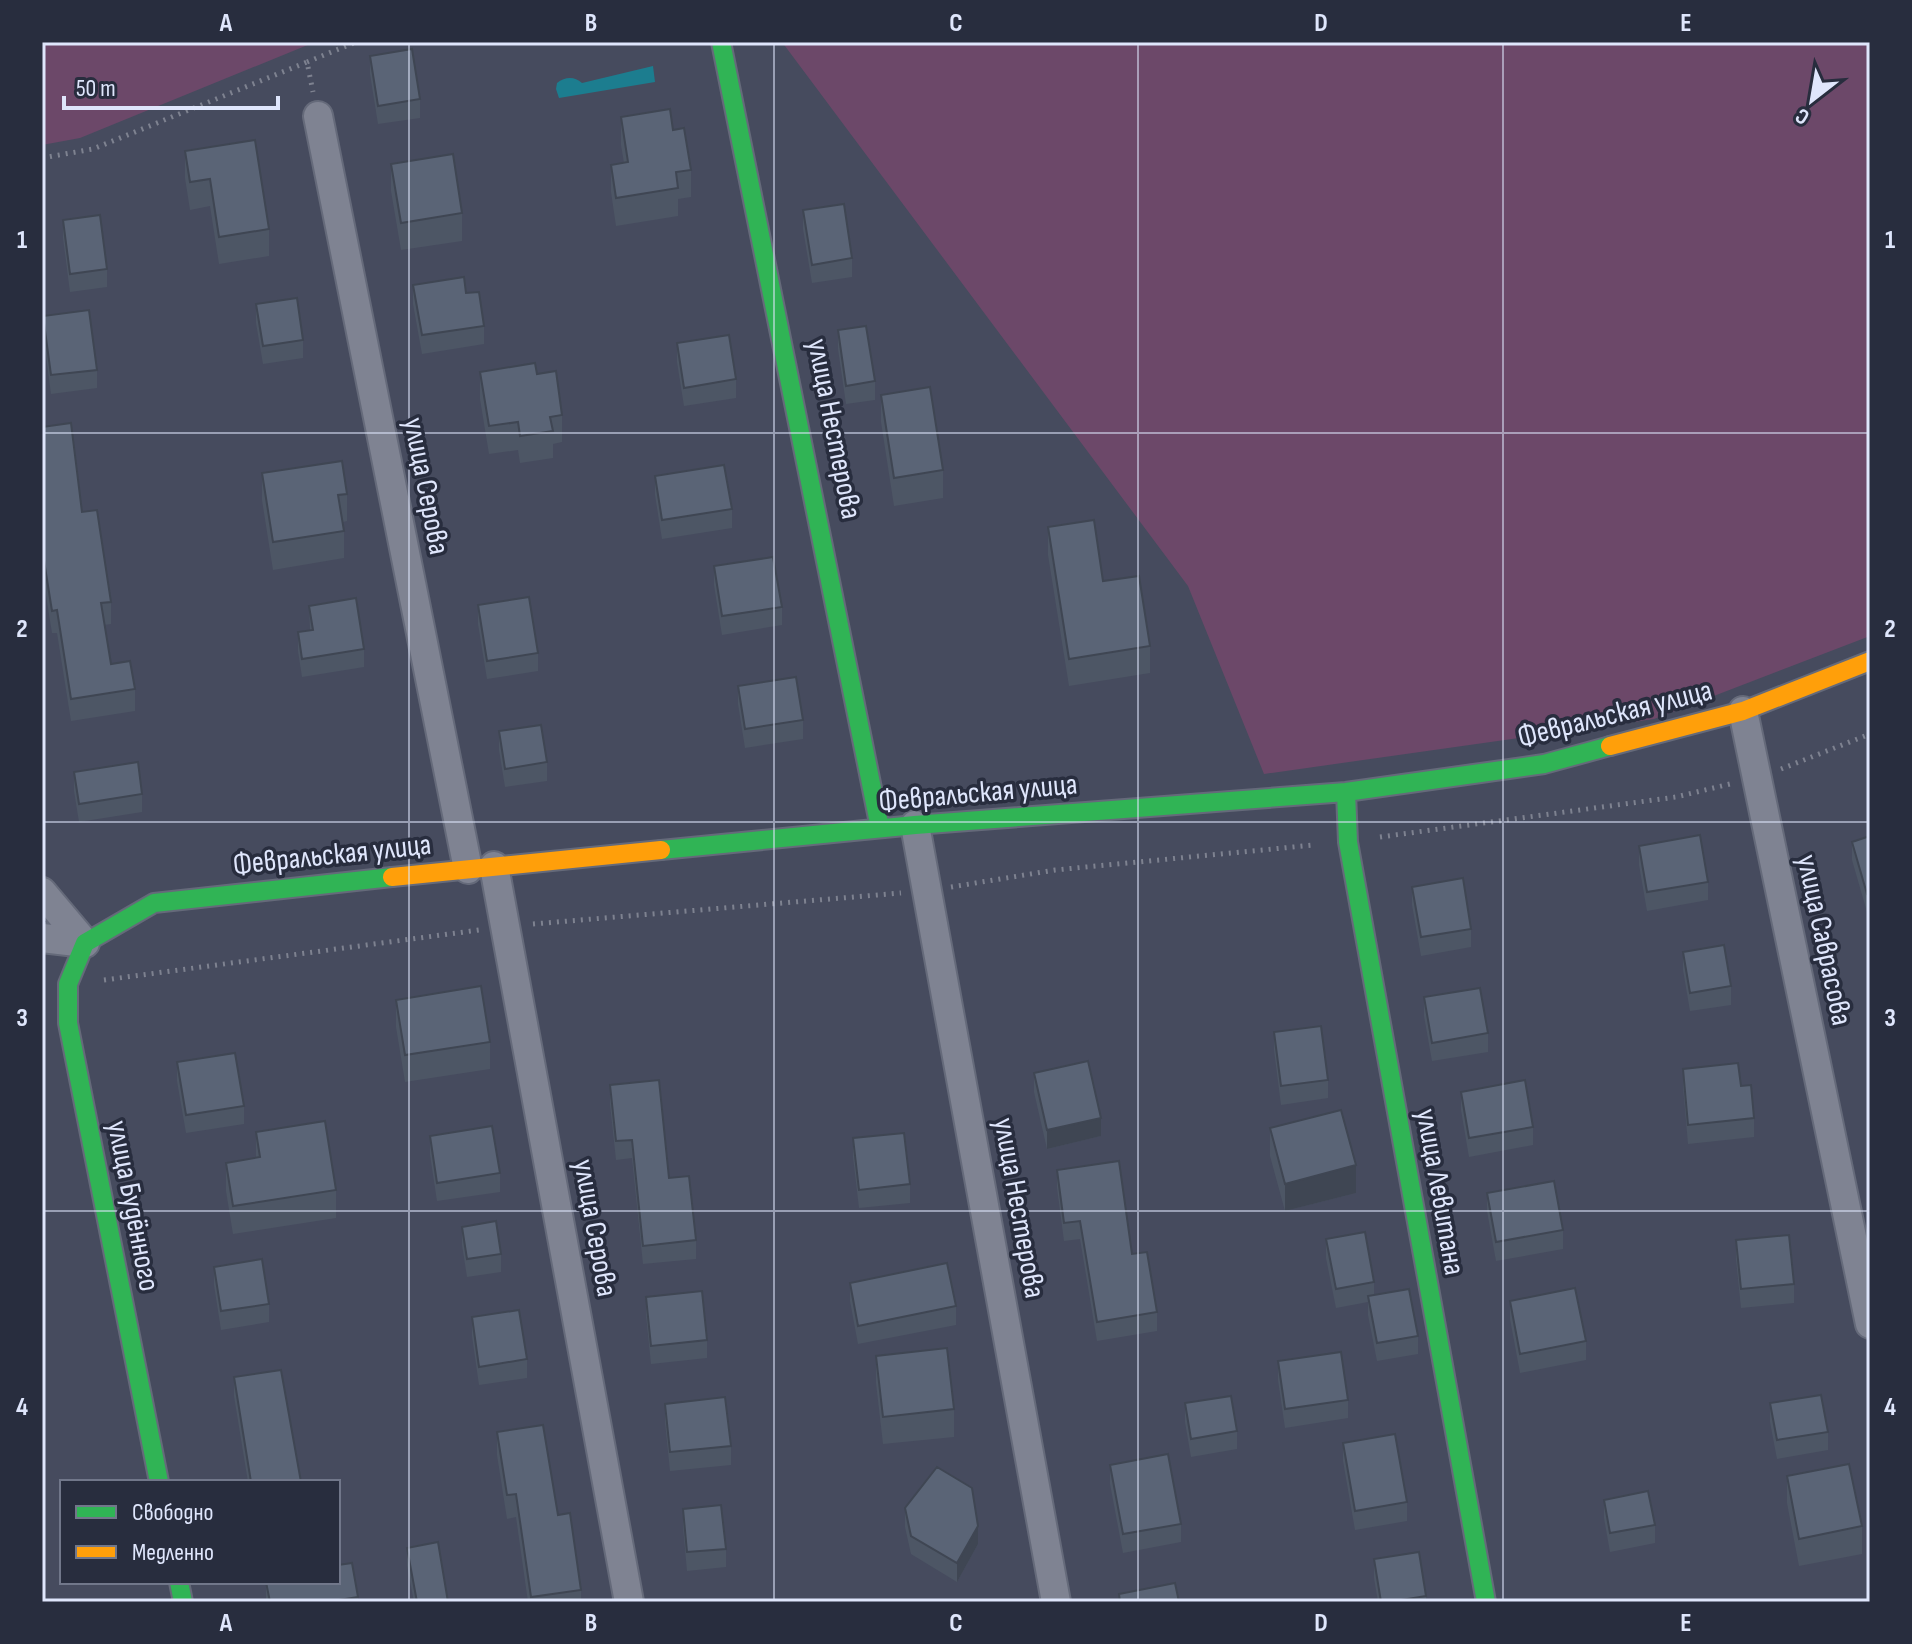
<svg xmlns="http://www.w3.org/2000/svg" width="1912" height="1644" font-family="'Sofia Sans Condensed',sans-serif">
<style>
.green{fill:#6c4869}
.water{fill:#1c7d8f}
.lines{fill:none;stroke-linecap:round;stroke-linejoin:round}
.street-casing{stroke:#656a7a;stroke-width:32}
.fast-casing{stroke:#656a7a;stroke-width:22}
.slow-casing{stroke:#656a7a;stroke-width:22}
.path{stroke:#7e8290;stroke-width:5;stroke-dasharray:2 6;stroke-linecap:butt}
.street{stroke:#7f8392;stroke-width:28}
.fast{stroke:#30b455;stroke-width:18}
.slow{stroke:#ff9f0a;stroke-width:18}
.wall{fill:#4d5665}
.shaded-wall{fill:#3f4653}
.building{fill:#5a6476;stroke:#3f4653;stroke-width:2}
.grid{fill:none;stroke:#dfe6fc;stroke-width:2;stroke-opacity:0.55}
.labels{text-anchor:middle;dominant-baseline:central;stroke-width:7;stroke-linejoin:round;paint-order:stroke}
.street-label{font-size:30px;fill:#dfe6fc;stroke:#282d3e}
.neatline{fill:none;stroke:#dfe6fc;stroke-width:3}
.grid-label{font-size:26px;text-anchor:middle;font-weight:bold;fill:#dfe6fc}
</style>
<rect width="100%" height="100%" fill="#464b5e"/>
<path class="green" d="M42,42H315L80,138L42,145Z
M782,42H1870V636L1654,719L1264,774L1188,586Z"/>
<path class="water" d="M653,66L655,82L559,98L556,89L557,83C565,77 574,76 582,83Z"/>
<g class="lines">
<defs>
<path id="street" d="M318,116L468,869
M1743,711L1870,1324
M915,825L1056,1602
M494,866L629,1602
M42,892L85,943
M42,938L85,943"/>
<path id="fast" d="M721,42L880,828
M1346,792L1348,842L1486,1602
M661,850L915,825L1346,792L1544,764L1610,746
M159,1482L68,1023V984L85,943L154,903L392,877
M179,1582L183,1602"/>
<path id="slow" d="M1610,746L1743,711L1870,661
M392,877L661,850"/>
</defs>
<use href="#street" class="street-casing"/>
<use href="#fast" class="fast-casing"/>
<use href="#slow" class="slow-casing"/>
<path class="path" d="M307,62L356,42
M42,158L93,149L307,62L313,92
M1781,769L1870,734
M1380,837L1676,797L1730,784
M951,887L1055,870L1314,845
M533,924L901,893
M104,980L479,930"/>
<use href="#street" class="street"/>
<use href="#fast" class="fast"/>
<use href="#slow" class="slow"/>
</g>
<path class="wall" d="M370,56L420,99V118L378,124L370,74Z
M621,117L673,130L691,170V197L678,199V216L616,226L611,192V165L624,163L621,145Z
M185,151L269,229V256L219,264L210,206L190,210L185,178Z
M391,164L462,213V241L401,250L391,191Z
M803,210L852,258V277L812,283L803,229Z
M63,220L107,269V287L70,292L63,238Z
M413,285L466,293L484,326V344L422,354L413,304Z
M256,304L303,340V358L263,364L256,323Z
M43,316L97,370V388L51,394L43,334Z
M838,330L875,381V400L846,404L838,349Z
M677,343L736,379V398L684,406L677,362Z
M480,372L537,374L562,415V442L553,444V458L520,463L518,450L489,454L480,399Z
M881,395L943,470V498L894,506L881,422Z
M42,427L82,512L111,602V624L104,625L111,664L135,689V711L71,721L57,633H52L42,571Z
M262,473L347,494V521L343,522L344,531V558L273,570L262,500Z
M655,476L732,509V528L662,539L655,495Z
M1048,527L1103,581L1150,646V673L1069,686L1048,555Z
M714,566L782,607V625L722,635L714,585Z
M478,605L538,653V671L487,679L478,624Z
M309,606L364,649V667L302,677L298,651V632L310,630Z
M738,686L803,720V739L745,748L738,704Z
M499,731L547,762V781L505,787L499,750Z
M74,772L142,794V812L79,822L74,791Z
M1870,836L1867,912L1852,860V842Z
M1639,846L1708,882V900L1647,911L1639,865Z
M1412,887L1471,929V947L1421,956L1412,905Z
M1683,952L1731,986V1005L1690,1011L1683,970Z
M1424,997L1488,1033V1052L1432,1061L1424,1016Z
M396,1000L490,1042V1069L405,1082L396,1027Z
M1274,1032L1328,1080V1098L1281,1105L1274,1050Z
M177,1062L244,1106V1124L186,1133L177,1081Z
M1683,1069L1741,1086L1754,1118V1137L1688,1144L1683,1087Z
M1034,1073L1101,1136L1047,1149L1034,1092Z
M610,1085L669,1178L696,1240V1259L643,1264L632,1158L616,1160L610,1104Z
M1461,1092L1533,1127V1145L1469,1157L1461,1110Z
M1270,1128L1356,1193L1285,1211L1270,1156Z
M256,1132L336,1190V1218L233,1234L226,1191V1163L256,1158Z
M430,1136L500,1173V1192L437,1201L430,1155Z
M853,1138L910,1184V1203L859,1208L853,1157Z
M1057,1170L1132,1254L1157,1312V1331L1097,1341L1080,1239L1064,1241L1057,1188Z
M1487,1193L1563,1230V1249L1496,1261L1487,1211Z
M462,1227L501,1254V1272L467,1277L462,1245Z
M1326,1239L1374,1282V1295L1418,1336V1354L1377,1361L1368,1315V1302L1336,1308L1326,1258Z
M1736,1240L1794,1284V1303L1741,1308L1736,1259Z
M214,1267L269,1304V1322L221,1330L214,1285Z
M850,1283L956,1306V1325L858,1344L850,1301Z
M646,1297L707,1340V1358L651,1364L646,1315Z
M1510,1301L1586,1341V1360L1520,1373L1510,1319Z
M472,1317L527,1359V1378L479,1385L472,1336Z
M876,1356L954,1409V1437L883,1444L876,1383Z
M1278,1361L1348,1400V1418L1285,1428L1278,1380Z
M234,1377L301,1482H248L234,1396Z
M1185,1403L1237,1431V1449L1191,1457L1185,1422Z
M1770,1403L1828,1432V1450L1777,1459L1770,1422Z
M665,1404L731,1446V1465L670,1471L665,1422Z
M497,1432L558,1515L581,1590V1602H528L516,1517L507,1519L497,1455Z
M1343,1443L1407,1502V1521L1355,1530L1343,1461Z
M1110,1465L1181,1524V1542L1123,1553L1110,1484Z
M1787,1476L1862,1526V1554L1799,1566L1787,1503Z
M1604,1500L1655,1525V1543L1610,1552L1604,1518Z
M905,1508L978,1544L957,1582L911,1554L905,1527Z
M683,1509L726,1549V1567L687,1571L683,1527Z
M407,1548L448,1602H414L407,1566Z
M1374,1559L1426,1596V1602H1378L1374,1578Z
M266,1582H338L358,1597V1602H266Z"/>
<path class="shaded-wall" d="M1870,893V911L1867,912V894Z
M1101,1118V1136L1047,1149V1130Z
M1356,1165V1193L1285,1211V1184Z
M978,1526V1544L957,1582V1563Z"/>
<path class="building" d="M412,49L420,99L378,106L370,56Z
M670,109L673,130L684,128L691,170L676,172L678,188L616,198L611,165L628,162L621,117Z
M255,140L269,229L219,237L210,179L190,182L185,151Z
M453,154L462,213L401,223L391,164Z
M844,204L852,258L812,265L803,210Z
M100,215L107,269L70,274L63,220Z
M464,277L466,293L479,292L484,326L422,335L413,285Z
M297,298L303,340L263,346L256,304Z
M89,310L97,370L51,375L43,316Z
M866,326L875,381L846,386L838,330Z
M729,335L736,379L684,388L677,343Z
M535,363L537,374L556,371L562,415L550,417L553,431L520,436L518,422L489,426L480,372Z
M930,387L943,470L894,478L881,395Z
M71,423L82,512L97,510L111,602L101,603L111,664L130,661L135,689L71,699L57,610L52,611L42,548V427Z
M342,461L347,494L338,495L344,531L273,542L262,473Z
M724,465L732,509L662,520L655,476Z
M1094,520L1103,581L1139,576L1150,646L1069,659L1048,527Z
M773,557L782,607L722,616L714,566Z
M529,597L538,653L487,661L478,605Z
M356,598L364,649L302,659L298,632L313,630L309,606Z
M796,677L803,720L745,729L738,686Z
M541,725L547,762L505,769L499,731Z
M138,762L142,794L79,804L74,772Z
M1700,835L1708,882L1647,892L1639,846Z
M1870,836V893L1867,894L1852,842Z
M1463,878L1471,929L1421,937L1412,887Z
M1724,945L1731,986L1690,993L1683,952Z
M481,986L490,1042L405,1055L396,1000Z
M1480,988L1488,1033L1432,1043L1424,997Z
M1321,1026L1328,1080L1281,1086L1274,1032Z
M235,1053L244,1106L186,1115L177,1062Z
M1088,1061L1101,1118L1047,1130L1034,1073Z
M1738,1063L1741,1086L1751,1085L1754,1118L1688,1125L1683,1069Z
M659,1080L669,1178L689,1176L696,1240L643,1246L632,1140L616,1141L610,1085Z
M1525,1080L1533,1127L1469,1138L1461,1092Z
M1341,1110L1356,1165L1285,1184L1270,1128Z
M325,1121L336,1190L233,1206L226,1163L260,1157L256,1132Z
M492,1126L500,1173L437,1183L430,1136Z
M904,1133L910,1184L859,1190L853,1138Z
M1119,1161L1132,1254L1147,1252L1157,1312L1097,1322L1080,1221L1064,1223L1057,1170Z
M1554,1181L1563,1230L1496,1242L1487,1193Z
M496,1221L501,1254L467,1259L462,1227Z
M1365,1232L1374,1282L1336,1289L1326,1239Z
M1789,1235L1794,1284L1741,1289L1736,1240Z
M262,1259L269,1304L221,1311L214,1267Z
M947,1263L956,1306L858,1326L850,1283Z
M1575,1288L1586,1341L1520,1354L1510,1301Z
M1409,1289L1418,1336L1377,1343L1368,1296Z
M702,1291L707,1340L651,1346L646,1297Z
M519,1310L527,1359L479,1367L472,1317Z
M947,1348L954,1409L883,1417L876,1356Z
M1341,1352L1348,1400L1285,1409L1278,1361Z
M281,1370L301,1482H251L234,1377Z
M1821,1395L1828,1432L1777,1440L1770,1403Z
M1231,1396L1237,1431L1191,1439L1185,1403Z
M725,1397L731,1446L670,1452L665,1404Z
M543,1425L558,1515L570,1513L581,1590L531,1597L516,1494L507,1495L497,1432Z
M1395,1434L1407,1502L1355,1511L1343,1443Z
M1168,1454L1181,1524L1123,1534L1110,1465Z
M1849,1464L1862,1526L1799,1539L1787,1476Z
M937,1467L972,1488L978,1526L957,1563L911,1536L905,1508Z
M1648,1491L1655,1525L1610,1533L1604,1500Z
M721,1505L726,1549L687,1552L683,1509Z
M438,1542L448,1602H417L407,1548Z
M1419,1552L1426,1596L1389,1602H1381L1374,1559Z
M352,1563L358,1597L332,1601V1602H270L266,1582H338V1565Z
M1175,1583L1179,1602H1120L1119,1594Z"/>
<path class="grid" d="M409,42V1602M774,42V1602M1138,42V1602M1503,42V1602M42,433H1870M42,822H1870M42,1211H1870"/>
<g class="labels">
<g class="street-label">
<text transform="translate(834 429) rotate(79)">улица Нестерова</text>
<text transform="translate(426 486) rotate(79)">улица Серова</text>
<text transform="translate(1615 714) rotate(-14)">Февральская улица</text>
<text transform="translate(978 793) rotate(-5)">Февральская улица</text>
<text transform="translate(332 855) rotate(-6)">Февральская улица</text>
<text transform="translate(1824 940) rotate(78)">улица Саврасова</text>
<text transform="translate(1440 1192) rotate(80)">улица Левитана</text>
<text transform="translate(133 1206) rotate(79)">улица Будённого</text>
<text transform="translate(1019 1208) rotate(80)">улица Нестерова</text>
<text transform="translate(595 1228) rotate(80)">улица Серова</text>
</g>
</g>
<rect width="1912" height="1644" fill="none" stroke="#282d3e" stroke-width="88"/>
<rect x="60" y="1480" width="280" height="104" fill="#282d3e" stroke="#71778a" stroke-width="2"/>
<rect x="76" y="1506" width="40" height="12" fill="#30b455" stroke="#71778a" stroke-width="2"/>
<text x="132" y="1520" font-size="24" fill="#dfe6fc">Свободно</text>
<rect x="76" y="1546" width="40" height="12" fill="#ff9f0a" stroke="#71778a" stroke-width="2"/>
<text x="132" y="1560" font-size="24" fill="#dfe6fc">Медленно</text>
<g transform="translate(1812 100) rotate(211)" stroke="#282d3e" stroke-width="6" paint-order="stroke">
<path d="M0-6L14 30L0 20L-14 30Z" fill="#dfe6fc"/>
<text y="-12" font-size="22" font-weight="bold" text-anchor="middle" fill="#dfe6fc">С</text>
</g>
<path d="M64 96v12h214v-12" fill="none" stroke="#dfe6fc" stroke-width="4"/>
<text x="76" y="96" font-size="24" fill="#dfe6fc" stroke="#282d3e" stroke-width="6" paint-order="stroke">50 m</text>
<rect x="44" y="44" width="1824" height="1556" class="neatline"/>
<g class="grid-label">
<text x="226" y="31">A</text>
<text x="591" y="31">B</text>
<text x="956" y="31">C</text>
<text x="1321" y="31">D</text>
<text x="1686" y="31">E</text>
<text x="22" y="248">1</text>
<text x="1890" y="248">1</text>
<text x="22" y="637">2</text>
<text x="1890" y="637">2</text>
<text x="22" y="1026">3</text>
<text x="1890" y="1026">3</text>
<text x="22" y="1415">4</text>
<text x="1890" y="1415">4</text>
<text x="226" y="1631">A</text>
<text x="591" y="1631">B</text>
<text x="956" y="1631">C</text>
<text x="1321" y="1631">D</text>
<text x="1686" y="1631">E</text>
</g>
</svg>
